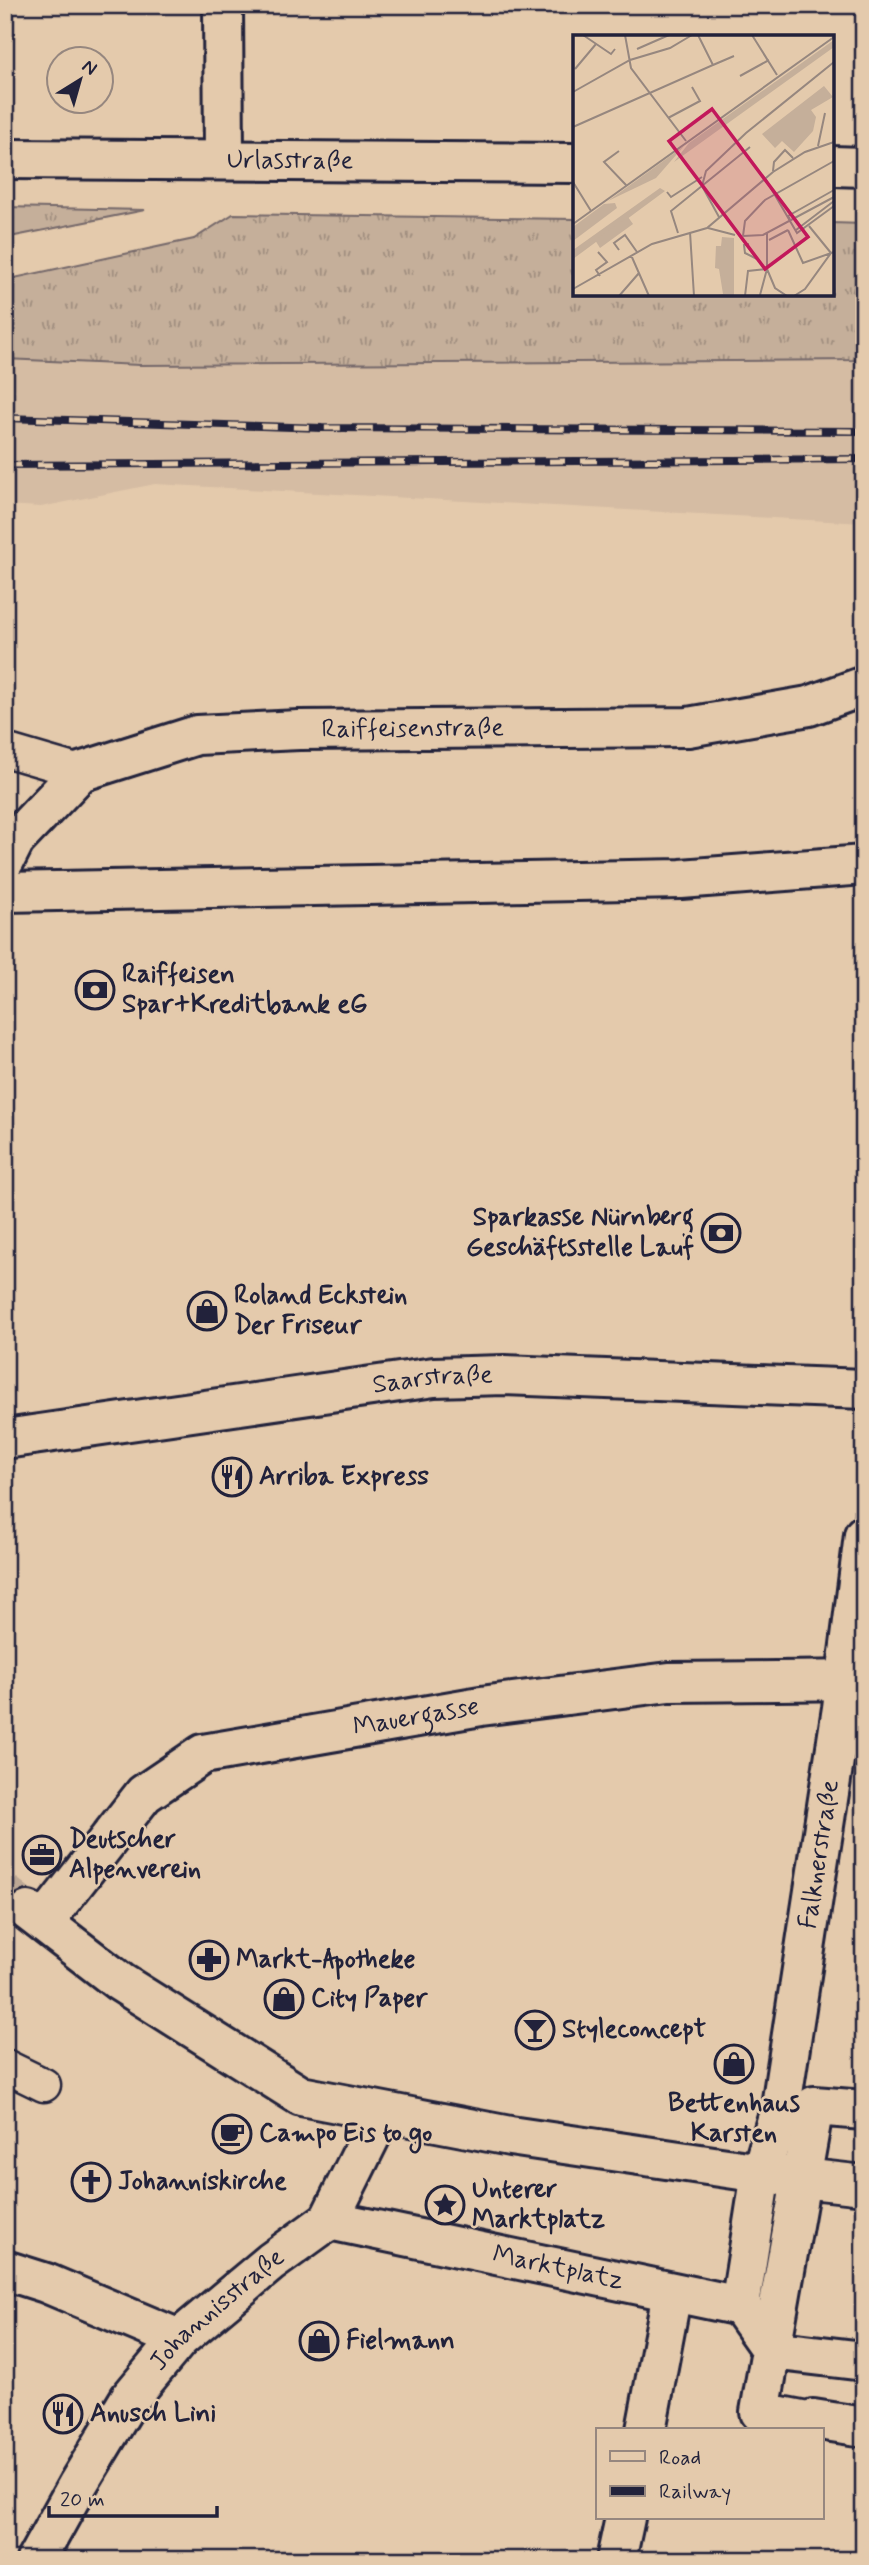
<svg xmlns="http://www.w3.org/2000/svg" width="869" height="2565" font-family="Mynerve,sans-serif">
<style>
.built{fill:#d5bca3}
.grass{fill:url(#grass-tufts);stroke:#74686a;stroke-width:2}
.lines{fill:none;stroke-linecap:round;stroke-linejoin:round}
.minor-tunnel{stroke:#bda895;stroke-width:38;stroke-dasharray:38 19;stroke-linecap:butt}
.service-casing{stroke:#22223b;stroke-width:37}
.pedestrian-casing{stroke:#22223b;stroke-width:44}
.minor-casing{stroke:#22223b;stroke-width:44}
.tertiary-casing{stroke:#22223b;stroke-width:44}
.service{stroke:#e4caac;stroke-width:32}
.pedestrian{stroke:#e4caac;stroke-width:38}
.minor{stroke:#e4caac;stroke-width:38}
.tertiary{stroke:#e4caac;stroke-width:38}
.rail-casing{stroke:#22223b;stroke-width:8}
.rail{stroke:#e4caac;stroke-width:5;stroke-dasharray:16;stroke-linecap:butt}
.labels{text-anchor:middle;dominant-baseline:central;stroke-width:5;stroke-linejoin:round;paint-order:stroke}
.street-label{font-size:26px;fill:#22223b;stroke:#e4caac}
.poi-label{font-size:26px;font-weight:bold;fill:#22223b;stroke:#e4caac;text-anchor:start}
.inset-road{fill:none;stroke:#96877f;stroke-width:2}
.view{fill:#c2185b;fill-opacity:0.15;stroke:#c2185b;stroke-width:3.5}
.inset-edge{fill:none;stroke:#22223b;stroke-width:3.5}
</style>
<defs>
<pattern id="grass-tufts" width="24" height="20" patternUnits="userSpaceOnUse" patternTransform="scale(1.75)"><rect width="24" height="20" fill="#c5af9a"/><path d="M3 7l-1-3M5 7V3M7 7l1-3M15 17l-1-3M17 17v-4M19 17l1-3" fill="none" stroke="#a08e7f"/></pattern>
</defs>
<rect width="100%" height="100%" fill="#e4caac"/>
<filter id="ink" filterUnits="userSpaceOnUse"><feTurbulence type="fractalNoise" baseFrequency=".0143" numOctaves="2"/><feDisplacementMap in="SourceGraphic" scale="14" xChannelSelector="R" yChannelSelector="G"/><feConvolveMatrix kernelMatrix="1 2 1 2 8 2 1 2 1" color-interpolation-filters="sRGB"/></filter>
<g filter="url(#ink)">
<path class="built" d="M5,359L140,365L864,360V523L155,484L41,507L5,505V391H16L5,366Z"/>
<path class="grass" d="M5,207L145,210L5,238Z
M233,214L575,219V294H832V223L864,224V360L140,365L5,359V280L194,239Z"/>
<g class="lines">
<path class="minor-tunnel" d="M5,1893L28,1911"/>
<defs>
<path id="service" d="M5,750L80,772
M5,2066L44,2085"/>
<path id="pedestrian" d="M864,2110L814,2106L760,2412L807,2421L813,2419L864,2427
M775,2175L864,2185
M771,2350L864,2361"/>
<g id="minor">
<path d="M223,5L224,159"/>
<path id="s1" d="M5,159L575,163"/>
<path d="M832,166L864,167"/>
<path id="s2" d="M5,860L15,840L80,772L197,735L299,730L688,727L809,706L864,686"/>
<path d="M5,892L681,879L864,865"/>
<path d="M28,1911L120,1982L301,2096L510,2136L761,2173"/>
<path id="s3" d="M44,1922L144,1794L203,1754L481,1706L669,1682L864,1680"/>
<path id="s4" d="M329,2220L740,2306"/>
<path d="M5,2270L46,2283L179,2339"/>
<path id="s5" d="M771,2350L740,2306L761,2173L781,2106L842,1708L864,1535"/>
<path d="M646,2430L672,2293"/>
<path id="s6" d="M36,2560L78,2484L130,2398L179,2339L271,2262L329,2220L382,2113"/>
<path d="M616,2560L625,2518"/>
</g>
<g id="tertiary">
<path id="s7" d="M5,1439L434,1377L504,1375L864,1389"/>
</g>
</defs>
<use href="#service" class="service-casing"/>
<use href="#pedestrian" class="pedestrian-casing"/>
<use href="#minor" class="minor-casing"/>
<use href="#tertiary" class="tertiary-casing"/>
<use href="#service" class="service"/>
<use href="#pedestrian" class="pedestrian"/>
<use href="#minor" class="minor"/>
<use href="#tertiary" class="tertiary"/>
<defs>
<path id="rail" d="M5,418L322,428L864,431
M5,465L864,459"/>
</defs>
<use href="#rail" class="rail-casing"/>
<use href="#rail" class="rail"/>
</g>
</g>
<defs>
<symbol id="bank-ring" viewBox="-11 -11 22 22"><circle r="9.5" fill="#e4caac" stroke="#22223b" stroke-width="1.5"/><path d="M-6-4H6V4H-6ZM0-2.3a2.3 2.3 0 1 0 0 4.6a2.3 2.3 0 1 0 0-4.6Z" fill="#22223b"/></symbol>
<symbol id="shop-ring" viewBox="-11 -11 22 22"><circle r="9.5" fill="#e4caac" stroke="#22223b" stroke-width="1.5"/><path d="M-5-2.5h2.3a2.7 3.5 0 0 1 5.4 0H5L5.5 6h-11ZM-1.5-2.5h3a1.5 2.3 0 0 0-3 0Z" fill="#22223b"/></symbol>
<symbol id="restaurant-ring" viewBox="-11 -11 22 22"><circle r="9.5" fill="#e4caac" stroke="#22223b" stroke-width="1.5"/><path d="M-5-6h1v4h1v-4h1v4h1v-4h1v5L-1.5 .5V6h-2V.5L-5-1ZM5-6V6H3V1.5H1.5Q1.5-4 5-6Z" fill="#22223b"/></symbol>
<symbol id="office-ring" viewBox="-11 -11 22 22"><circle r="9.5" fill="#e4caac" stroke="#22223b" stroke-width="1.5"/><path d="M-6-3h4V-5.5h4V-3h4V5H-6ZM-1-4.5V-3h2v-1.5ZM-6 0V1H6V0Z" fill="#22223b"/></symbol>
<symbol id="pharmacy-ring" viewBox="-11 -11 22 22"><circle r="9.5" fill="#e4caac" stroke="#22223b" stroke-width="1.5"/><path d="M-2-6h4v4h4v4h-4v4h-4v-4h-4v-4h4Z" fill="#22223b"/></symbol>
<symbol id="bar-ring" viewBox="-11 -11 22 22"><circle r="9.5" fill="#e4caac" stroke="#22223b" stroke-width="1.5"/><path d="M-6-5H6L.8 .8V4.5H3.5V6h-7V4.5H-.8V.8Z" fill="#22223b"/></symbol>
<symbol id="cafe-ring" viewBox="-11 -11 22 22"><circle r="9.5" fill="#e4caac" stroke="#22223b" stroke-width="1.5"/><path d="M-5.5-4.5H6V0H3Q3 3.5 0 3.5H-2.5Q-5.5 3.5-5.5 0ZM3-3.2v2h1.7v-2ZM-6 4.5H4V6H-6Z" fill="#22223b"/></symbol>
<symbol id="church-ring" viewBox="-11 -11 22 22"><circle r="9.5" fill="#e4caac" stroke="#22223b" stroke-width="1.5"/><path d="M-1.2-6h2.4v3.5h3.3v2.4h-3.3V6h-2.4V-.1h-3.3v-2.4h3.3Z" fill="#22223b"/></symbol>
<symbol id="sight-ring" viewBox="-11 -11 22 22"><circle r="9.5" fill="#e4caac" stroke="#22223b" stroke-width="1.5"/><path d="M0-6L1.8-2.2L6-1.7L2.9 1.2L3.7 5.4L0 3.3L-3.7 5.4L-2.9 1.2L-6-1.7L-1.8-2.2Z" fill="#22223b"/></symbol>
</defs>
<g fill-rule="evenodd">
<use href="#bank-ring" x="73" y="968" width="44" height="44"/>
<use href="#bank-ring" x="699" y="1211" width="44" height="44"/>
<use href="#shop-ring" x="185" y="1289" width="44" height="44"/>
<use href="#restaurant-ring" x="210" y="1455" width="44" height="44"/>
<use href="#office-ring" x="20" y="1833" width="44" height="44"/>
<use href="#pharmacy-ring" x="187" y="1938" width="44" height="44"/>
<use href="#shop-ring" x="262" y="1977" width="44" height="44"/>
<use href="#bar-ring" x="513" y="2008" width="44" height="44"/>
<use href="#shop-ring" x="712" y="2042" width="44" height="44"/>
<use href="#cafe-ring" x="210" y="2112" width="44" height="44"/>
<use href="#church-ring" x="69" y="2160" width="44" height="44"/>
<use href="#sight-ring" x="423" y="2183" width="44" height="44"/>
<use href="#shop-ring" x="297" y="2319" width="44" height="44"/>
<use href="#restaurant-ring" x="41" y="2392" width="44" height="44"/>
</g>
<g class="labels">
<g class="street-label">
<text stroke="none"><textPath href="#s1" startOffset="285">Urlasstraße</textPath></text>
<text stroke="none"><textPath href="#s2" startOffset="455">Raiffeisenstraße</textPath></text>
<text stroke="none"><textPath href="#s7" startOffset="432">Saarstraße</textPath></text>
<text stroke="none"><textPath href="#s3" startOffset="450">Mauergasse</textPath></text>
<text stroke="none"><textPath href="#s5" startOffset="513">Falknerstraße</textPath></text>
<text stroke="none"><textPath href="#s4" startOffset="234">Marktplatz</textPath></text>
<text stroke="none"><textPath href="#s6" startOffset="312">Johannisstraße</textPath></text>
</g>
<g class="poi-label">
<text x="122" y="975">Raiffeisen<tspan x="122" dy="30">Spar+Kreditbank eG</tspan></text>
<text x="694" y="1218" text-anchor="end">Sparkasse Nürnberg<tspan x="694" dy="30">Geschäftsstelle Lauf</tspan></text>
<text x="234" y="1296">Roland Eckstein<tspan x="234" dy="30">Der Friseur</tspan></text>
<text x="259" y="1477">Arriba Express</text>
<text x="69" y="1840">Deutscher<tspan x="69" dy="30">Alpenverein</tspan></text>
<text x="236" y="1960">Markt-Apotheke</text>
<text x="311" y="1999">City Paper</text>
<text x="562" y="2030">Styleconcept</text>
<text x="734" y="2104" text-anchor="middle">Bettenhaus<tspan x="734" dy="30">Karsten</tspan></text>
<text x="259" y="2134">Campo Eis to go</text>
<text x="118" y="2182">Johanniskirche</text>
<text x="472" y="2190">Unterer<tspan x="472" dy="30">Marktplatz</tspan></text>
<text x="346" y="2341">Fielmann</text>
<text x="90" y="2414">Anusch Lini</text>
</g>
</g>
<g transform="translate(573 35)">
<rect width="261" height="261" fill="#e4caac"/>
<path d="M261,5V12L101,127L116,108ZM111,111L83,143L35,166ZM87,153L92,156L0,224V215ZM42,168L44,173L0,206V192L31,169Z" fill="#c5af9a"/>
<path d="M251,51L260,62L238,75L243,82L240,96L221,117L209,106L202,113L189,99Z" fill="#c5af9a"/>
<path d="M55,182L60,189L27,213L22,205ZM149,202L161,203V261L145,260L150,259L146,234L142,233L143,211H148Z" fill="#c5af9a"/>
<path class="inset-road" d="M10,0L38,19L42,14M52,0L58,33L113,106M179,0L204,40M64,14L96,0M140,30L161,21M2,34L23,9M167,41L196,25M0,57L57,25L97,13L119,0M95,83L127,66L119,52M0,92L140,30L125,0M245,111L252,78M46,116L31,127L53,150M200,136L201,127L212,115L220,123M192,143L224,198L261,171M0,147L18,176M129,151L133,136L173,98L261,27M129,151L146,182M94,157L98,162L129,142M217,184L215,181L261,155M0,189L261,2M236,191L258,218M135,193L162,200M215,195L230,228L261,217M223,195L261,166M117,197L121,261M194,197V234L202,253L214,261M105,198L98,176L177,112M170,201L172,186L192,165L261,126M170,201L190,200L261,162M196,205L215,195M176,209L171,210L172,218L184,224M46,215L41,208L52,200L64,217M25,217L34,227L23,235L27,241M58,220L76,261M0,254L79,209L134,193L200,137L232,117L261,107M46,261L66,238M172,261L175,236L194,234L187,260M221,261L232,254L258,218"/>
<path class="view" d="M139,74L235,202L192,234L96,106Z"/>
<rect width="261" height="261" class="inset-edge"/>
</g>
<rect width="869" height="2565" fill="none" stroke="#e4caac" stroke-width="28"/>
<rect x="14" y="14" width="841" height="2537" fill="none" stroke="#22223b" stroke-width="2.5" filter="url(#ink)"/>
<rect x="596" y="2428" width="228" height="91" fill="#e4caac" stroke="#96877f" stroke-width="2"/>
<rect x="610" y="2451" width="35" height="10" fill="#e4caac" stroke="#96877f" stroke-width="2"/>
<text x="659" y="2464" font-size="21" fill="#22223b">Road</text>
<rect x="610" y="2486" width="35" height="10" fill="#22223b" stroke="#96877f" stroke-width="2"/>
<text x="659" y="2498" font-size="21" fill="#22223b">Railway</text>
<g transform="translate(80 80) rotate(37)"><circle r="33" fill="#e4caac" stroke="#96877f" stroke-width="2"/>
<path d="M0-5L12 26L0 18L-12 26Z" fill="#22223b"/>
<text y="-10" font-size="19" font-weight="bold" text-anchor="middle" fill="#22223b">N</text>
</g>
<path d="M49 2506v10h168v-10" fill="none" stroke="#22223b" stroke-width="3.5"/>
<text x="60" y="2506" font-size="21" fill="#22223b" stroke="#e4caac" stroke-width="5" paint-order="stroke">20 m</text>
</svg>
